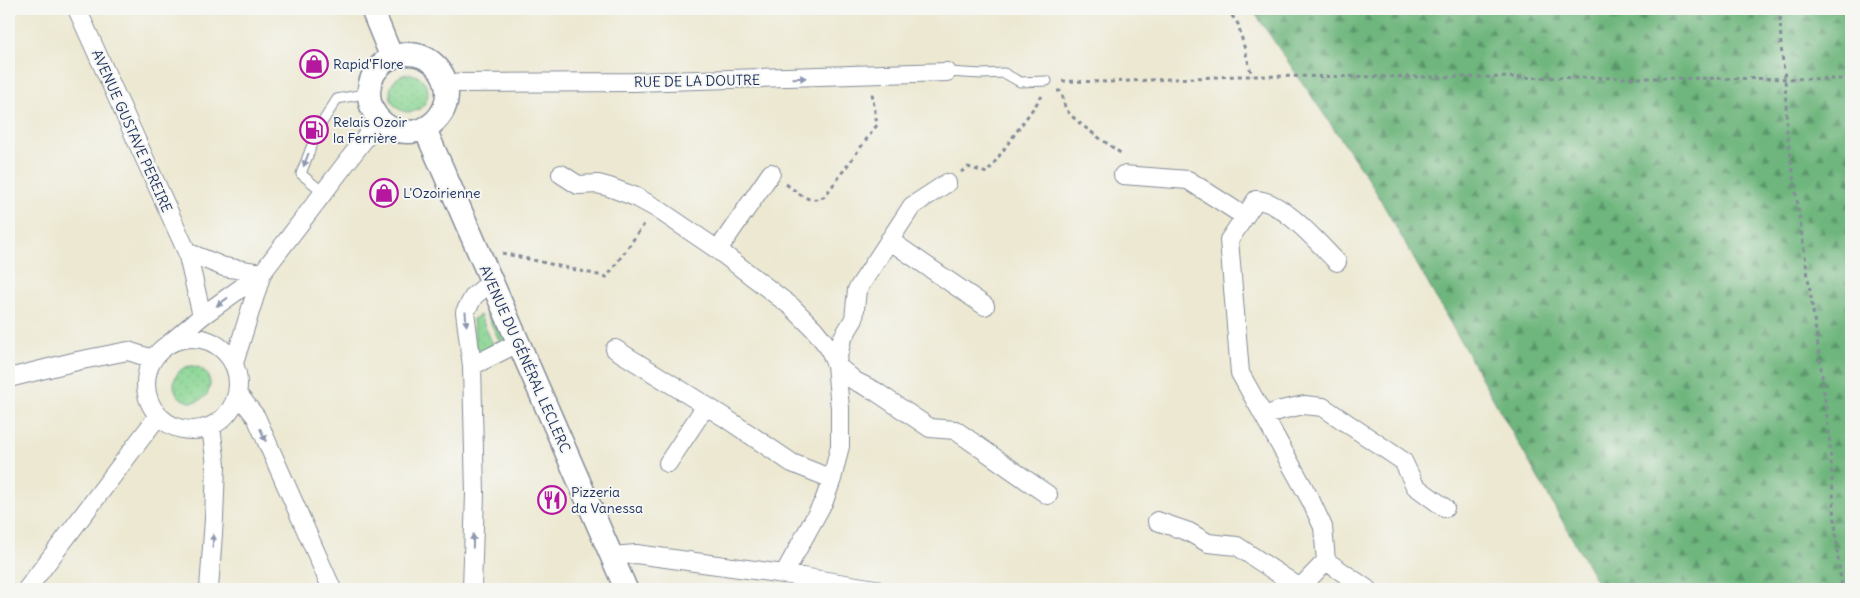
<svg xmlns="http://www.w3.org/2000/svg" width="1860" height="598" font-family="Delius,sans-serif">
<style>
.grass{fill:url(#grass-dots);stroke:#528278}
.forest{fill:url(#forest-firs);stroke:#44726e}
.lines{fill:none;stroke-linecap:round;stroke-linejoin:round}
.service-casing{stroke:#848c98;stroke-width:11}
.minor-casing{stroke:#848c98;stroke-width:20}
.tertiary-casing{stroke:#848c98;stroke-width:25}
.path{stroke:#848c98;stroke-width:3;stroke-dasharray:4 4;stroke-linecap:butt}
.service{stroke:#fff;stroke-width:9}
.minor{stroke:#fff;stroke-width:18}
.tertiary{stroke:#fff;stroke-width:22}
.oneway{fill:#8d97ae}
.labels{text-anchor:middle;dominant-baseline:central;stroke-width:4;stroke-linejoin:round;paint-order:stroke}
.poi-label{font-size:14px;fill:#1b2f5e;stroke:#f6f6f2;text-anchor:start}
.street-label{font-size:14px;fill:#1b2f5e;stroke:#f6f6f2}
</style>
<defs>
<pattern id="grass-dots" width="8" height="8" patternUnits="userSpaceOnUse" patternTransform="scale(1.25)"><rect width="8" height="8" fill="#89d593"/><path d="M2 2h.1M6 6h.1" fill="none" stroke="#76b781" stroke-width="1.8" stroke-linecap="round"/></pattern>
<pattern id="forest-firs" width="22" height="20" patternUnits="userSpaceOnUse" patternTransform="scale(1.25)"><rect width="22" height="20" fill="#6eb67d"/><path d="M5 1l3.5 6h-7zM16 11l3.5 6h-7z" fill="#5a946a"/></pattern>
</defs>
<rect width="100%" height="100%" fill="#f6f6f2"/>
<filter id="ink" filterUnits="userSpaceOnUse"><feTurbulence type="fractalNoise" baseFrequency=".02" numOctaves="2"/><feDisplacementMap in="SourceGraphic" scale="10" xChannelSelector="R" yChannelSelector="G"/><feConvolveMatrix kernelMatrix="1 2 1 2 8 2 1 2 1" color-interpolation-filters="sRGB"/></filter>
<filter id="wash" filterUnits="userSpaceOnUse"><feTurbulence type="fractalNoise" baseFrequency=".0096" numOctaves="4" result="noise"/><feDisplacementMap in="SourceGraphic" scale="20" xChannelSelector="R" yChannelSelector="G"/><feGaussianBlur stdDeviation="1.12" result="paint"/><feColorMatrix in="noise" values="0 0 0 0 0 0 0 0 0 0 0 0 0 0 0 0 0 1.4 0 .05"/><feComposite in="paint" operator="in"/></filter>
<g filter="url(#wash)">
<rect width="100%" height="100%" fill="#ece8d1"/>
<path class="grass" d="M390 93a19 19 0 1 1 38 0a19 19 0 1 1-38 0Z
M488,312L495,317L505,338L501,344L486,313Z
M480,315L494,347L483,352L476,350L473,319Z
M174 384a18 18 0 1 1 36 0a18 18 0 1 1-36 0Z"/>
<path class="forest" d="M1252,9H1851V589H1601L1371,183Z"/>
</g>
<g filter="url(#ink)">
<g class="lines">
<defs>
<path id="service" d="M947,72L982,74L1004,73L1020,82L1047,81
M323,192L301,174L318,129L337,99L369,93"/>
<path id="minor" d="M77,9L187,252L202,316
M446,83L634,82L947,72
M561,174L578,185L598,184L609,187L636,197L656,208L718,250L792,307L814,329L829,348L836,365L855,381L875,391L930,428L955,430L1048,495
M1123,175L1188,180L1244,216
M889,240L985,306
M718,250L771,173
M187,252L224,267L262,273
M146 384a46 46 0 1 1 92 0a46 46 0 1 1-92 0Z
M169,344L202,316L262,273L379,120
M615,349L724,417L792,463L832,479
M234,363L262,273
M472,366L518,343
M9,378L77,361L128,351L153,359
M238,394L256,417L332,589
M1264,416L1281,410L1304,405L1323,407L1403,461L1415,486L1445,508
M668,463L705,407
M1157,521L1189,532L1208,543L1237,546L1300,588
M612,556L636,554L784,574L875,589
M1326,561L1367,589
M784,574L824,501L832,479L840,446V408L836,365L842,339L854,319L857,290L912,206L947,183
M27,589L158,416
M209,589L214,519L216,465L211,427
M472,589L475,494L472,366L465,312L474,296L491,282
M1299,589L1326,561L1323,527L1310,499L1240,373L1229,240L1256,200C1283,201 1318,243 1337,262"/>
<path id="tertiary" d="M372,9L392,58
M369 93a39 39 0 1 1 78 0a39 39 0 1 1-78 0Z
M425,129L626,589"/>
</defs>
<use href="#service" class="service-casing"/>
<use href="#minor" class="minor-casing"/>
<use href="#tertiary" class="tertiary-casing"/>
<path class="path" d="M1227,9L1238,24L1252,76
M1780,9L1781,47L1785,78L1787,131L1821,367L1829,434L1837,551L1842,589
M1062,81L1108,82L1237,76L1851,79
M1057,91H1060C1065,99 1063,104 1066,109C1075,123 1109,144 1123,155
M961,172L968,167L987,173L1042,96
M786,184C800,194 808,205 825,196L877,125L872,93
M502,253L607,277L645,223"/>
<use href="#service" class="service"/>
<use href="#minor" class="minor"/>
<use href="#tertiary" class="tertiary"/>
</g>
<defs><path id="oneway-solid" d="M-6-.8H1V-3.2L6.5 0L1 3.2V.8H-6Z" transform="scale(1.25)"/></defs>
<g class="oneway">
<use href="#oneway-solid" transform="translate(799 78) rotate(-2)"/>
<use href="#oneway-solid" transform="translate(306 160) rotate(111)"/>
<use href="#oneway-solid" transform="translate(222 302) rotate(144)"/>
<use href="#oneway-solid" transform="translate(466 319) rotate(86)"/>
<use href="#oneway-solid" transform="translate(263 435) rotate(66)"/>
<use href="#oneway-solid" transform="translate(213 541) rotate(-86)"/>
<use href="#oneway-solid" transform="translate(473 541) rotate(-89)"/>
</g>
</g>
<defs>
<symbol id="shop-ring" viewBox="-11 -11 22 22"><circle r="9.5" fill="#f6f6f2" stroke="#b5179e" stroke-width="1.5"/><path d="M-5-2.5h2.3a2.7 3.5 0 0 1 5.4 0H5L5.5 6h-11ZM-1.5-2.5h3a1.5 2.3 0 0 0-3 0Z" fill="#b5179e"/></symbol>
<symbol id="fuel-ring" viewBox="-11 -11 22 22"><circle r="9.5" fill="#f6f6f2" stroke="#b5179e" stroke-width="1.5"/><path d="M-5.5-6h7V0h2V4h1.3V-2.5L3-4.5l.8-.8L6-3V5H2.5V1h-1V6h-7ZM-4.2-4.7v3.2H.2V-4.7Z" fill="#b5179e"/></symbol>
<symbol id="restaurant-ring" viewBox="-11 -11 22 22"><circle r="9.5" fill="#f6f6f2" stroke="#b5179e" stroke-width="1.5"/><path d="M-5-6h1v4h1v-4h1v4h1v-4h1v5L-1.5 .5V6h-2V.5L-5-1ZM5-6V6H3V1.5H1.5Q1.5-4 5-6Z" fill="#b5179e"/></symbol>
</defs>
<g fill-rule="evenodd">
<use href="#shop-ring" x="298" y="48" width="32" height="32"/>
<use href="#fuel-ring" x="298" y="114" width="32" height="32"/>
<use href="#shop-ring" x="368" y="177" width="32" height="32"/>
<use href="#restaurant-ring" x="536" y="484" width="32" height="32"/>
</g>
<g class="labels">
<g class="poi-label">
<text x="333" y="64">Rapid'Flore</text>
<text x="333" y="122">Relais Ozoir<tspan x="333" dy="16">la Ferrière</tspan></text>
<text x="403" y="193">L'Ozoirienne</text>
<text x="571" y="492">Pizzeria<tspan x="571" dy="16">da Vanessa</tspan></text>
</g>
<g class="street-label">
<text transform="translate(697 81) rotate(-1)">RUE DE LA DOUTRE</text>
<text transform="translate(132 131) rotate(66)">AVENUE GUSTAVE PEREIRE</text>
<text transform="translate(525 359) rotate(66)">AVENUE DU GÉNÉRAL LECLERC</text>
</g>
</g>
<rect width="1860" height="598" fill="none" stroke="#f6f6f2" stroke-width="30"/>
</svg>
